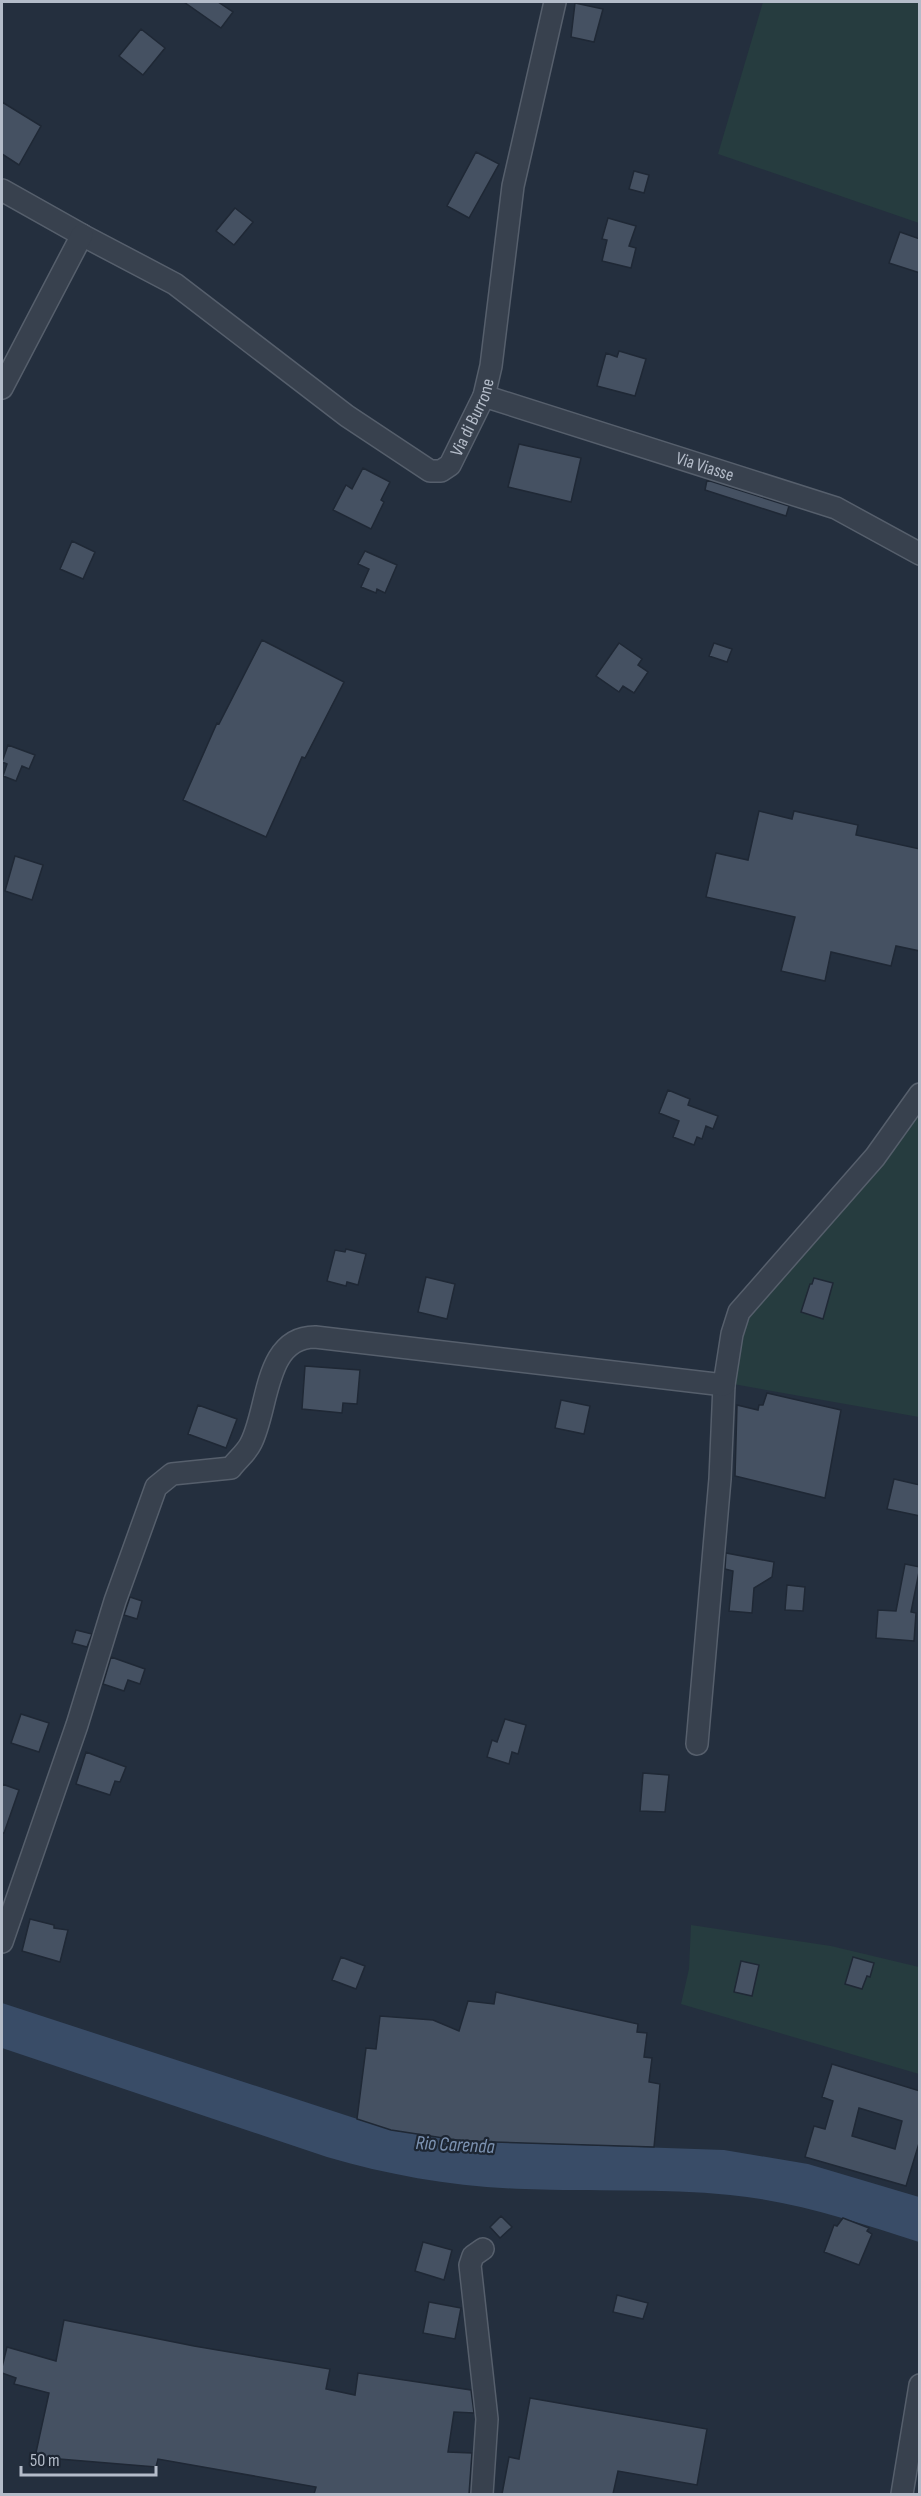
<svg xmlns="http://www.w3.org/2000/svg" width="921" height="2496" font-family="'Sofia Sans Condensed',sans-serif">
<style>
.green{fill:#263c3f}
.water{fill:#394c67}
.building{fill:#455162;stroke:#1f2835;stroke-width:1.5;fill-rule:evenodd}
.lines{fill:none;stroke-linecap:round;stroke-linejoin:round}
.street-casing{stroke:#565f6c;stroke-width:24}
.street{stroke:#38414e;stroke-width:21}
.labels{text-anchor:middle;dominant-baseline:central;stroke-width:4.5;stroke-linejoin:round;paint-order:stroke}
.street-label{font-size:18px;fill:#b4bcc9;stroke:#1d2633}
.water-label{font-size:20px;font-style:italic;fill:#7c92b1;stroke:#1d2633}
</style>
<rect width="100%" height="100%" fill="#242f3e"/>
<path class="green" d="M763,2H919V223L718,154Z
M919,1111V1417L733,1384L741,1328L755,1304Z
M691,1925L831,1946L919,1967V2074L681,2004L689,1969Z"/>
<path class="water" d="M2,2003L391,2130L463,2141L724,2150L808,2164L919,2197V2242C857,2222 795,2201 730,2195C662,2188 593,2192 525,2189C457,2187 392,2176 327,2157L2,2048Z"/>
<path class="building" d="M184,2H218L233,12L221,28Z
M575,3L603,9L594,42L571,37Z
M141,29L165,48L143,75L119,56Z
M2,102L41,126L19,165L2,154Z
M476,152L499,164L469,218L447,206Z
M634,171L649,175L644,193L629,189Z
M235,208L253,222L234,245L216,231Z
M608,218L636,226L629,246L636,248L631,268L602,261L607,240L602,239Z
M900,232L920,239V273L889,263Z
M619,351L646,359L635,396L597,386L606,353L617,357Z
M519,444L581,458L571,502L508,487Z
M363,468L390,482L381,500L384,502L371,529L333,510L346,485L352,489Z
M707,480L789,506L786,516L705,490Z
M72,541L95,552L83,579L60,569Z
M365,551L397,565L385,593L377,589L376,593L361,587L369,569L358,564Z
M262,640L344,682L305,758L302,757L266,837L183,800L217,723L219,724Z
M619,643L642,659L638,665L648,672L634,693L623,686L619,692L596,676Z
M714,643L732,649L727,662L709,656Z
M8,745L35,755L29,769L22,766L16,781L3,776L7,764L2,762Z
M759,811L792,819L794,811L858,825L856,835L920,849V951L896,946L891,966L831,952L825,981L781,971L795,917L706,897L716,853L748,860Z
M15,856L43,865L32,900L5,891Z
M668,1090L690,1099L688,1105L718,1116L713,1129L706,1126L702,1139L697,1137L694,1145L673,1137L679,1121L659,1113Z
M346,1249L366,1254L358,1285L347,1282L346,1286L327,1281L335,1250L345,1252Z
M426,1277L455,1284L447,1319L418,1312Z
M814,1278L833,1283L823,1319L801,1312L810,1284H812Z
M305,1366L360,1370L357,1404L343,1403L342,1413L302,1409Z
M767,1393L841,1410L825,1498L735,1476L737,1405L758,1410L759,1405H763Z
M561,1400L590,1406L584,1434L555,1428Z
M198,1405L237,1419L226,1448L188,1434Z
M894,1479L920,1485V1516L887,1509Z
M726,1553L774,1562L772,1577L754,1588L752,1613L729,1611L733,1571L725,1569Z
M905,1564L920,1567L911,1612L916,1613L914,1641L876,1638L878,1610L896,1611Z
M787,1585L805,1587L803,1611L785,1610Z
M130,1597L142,1601L137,1619L124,1615Z
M76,1630L92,1634L87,1647L72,1643Z
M111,1657L145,1669L140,1684L128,1680L124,1691L103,1684Z
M21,1714L49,1723L39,1752L11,1743Z
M505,1719L526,1725L518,1754L512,1752L509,1764L487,1757L492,1740L497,1742Z
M86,1752L126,1767L120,1782L115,1781L110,1795L76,1784Z
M643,1773L669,1775L665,1812L640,1811Z
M2,1784L19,1790L4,1833H2Z
M30,1919L54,1925V1928L68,1930L60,1962L22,1951Z
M341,1957L365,1966L356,1989L332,1980Z
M853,1957L874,1963L870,1977L867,1976L862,1989L845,1984Z
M741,1961L759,1965L752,1996L734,1992Z
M496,1992L638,2024L637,2032L647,2033L644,2057L652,2058L649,2082L660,2084L654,2147L463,2141L391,2130L357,2119L366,2048L376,2049L380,2016L433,2020L459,2031L468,2001L494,2004Z
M832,2064L920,2091V2140L906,2186L805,2157L814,2126L825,2129L833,2101L822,2097ZM859,2108L902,2121L895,2149L852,2136Z
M501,2216L512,2227L500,2238L490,2227Z
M843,2218L869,2228L867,2231L872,2234L859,2265L824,2252L834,2225L837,2226Z
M423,2242L452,2250L444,2280L415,2271Z
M617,2295L648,2303L643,2319L613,2312Z
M429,2302L461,2308L455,2339L423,2333Z
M64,2320L194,2346L330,2369L326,2389L355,2395L358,2373L471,2390L474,2413L454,2412L448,2452L472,2453L469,2494H314L316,2487L158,2459L156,2467L35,2457L49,2393L14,2384L16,2378L2,2373V2367L7,2347L56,2361Z
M530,2398L707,2429L697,2485L618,2471L613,2494H502L509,2457L519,2459Z"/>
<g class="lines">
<defs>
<g id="street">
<path id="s1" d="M2,190L82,235L175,284L347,416L430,471H441L450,465L484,396L491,366L513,186L555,2"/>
<path d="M2,388L82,235"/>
<path id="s2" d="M484,396L836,508L920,554"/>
<path d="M697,1744L720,1479L724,1385"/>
<path d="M2,1942L77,1725L115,1601L156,1487L172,1474L231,1468C237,1460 247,1452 251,1443C269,1408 264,1337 315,1337L724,1385L732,1334L739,1312L875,1157L920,1094"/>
<path d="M482,2494L487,2419L470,2265L473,2256L483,2249"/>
<path d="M902,2494L920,2385"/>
</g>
</defs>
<use href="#street" class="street-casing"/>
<use href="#street" class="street"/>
</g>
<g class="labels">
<g class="street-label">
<text stroke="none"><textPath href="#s1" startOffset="588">Via di Burrone</textPath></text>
<text stroke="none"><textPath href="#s2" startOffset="232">Via Viasse</textPath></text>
</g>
<g class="water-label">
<text transform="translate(455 2145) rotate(3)">Rio Carenda</text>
</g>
</g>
<rect width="921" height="2496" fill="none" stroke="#b4bcc9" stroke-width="6"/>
<path d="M21 2466v9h135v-9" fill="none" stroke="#b4bcc9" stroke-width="3"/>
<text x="30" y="2466" font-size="18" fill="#b4bcc9" stroke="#1d2633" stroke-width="4.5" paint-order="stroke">50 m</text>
</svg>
